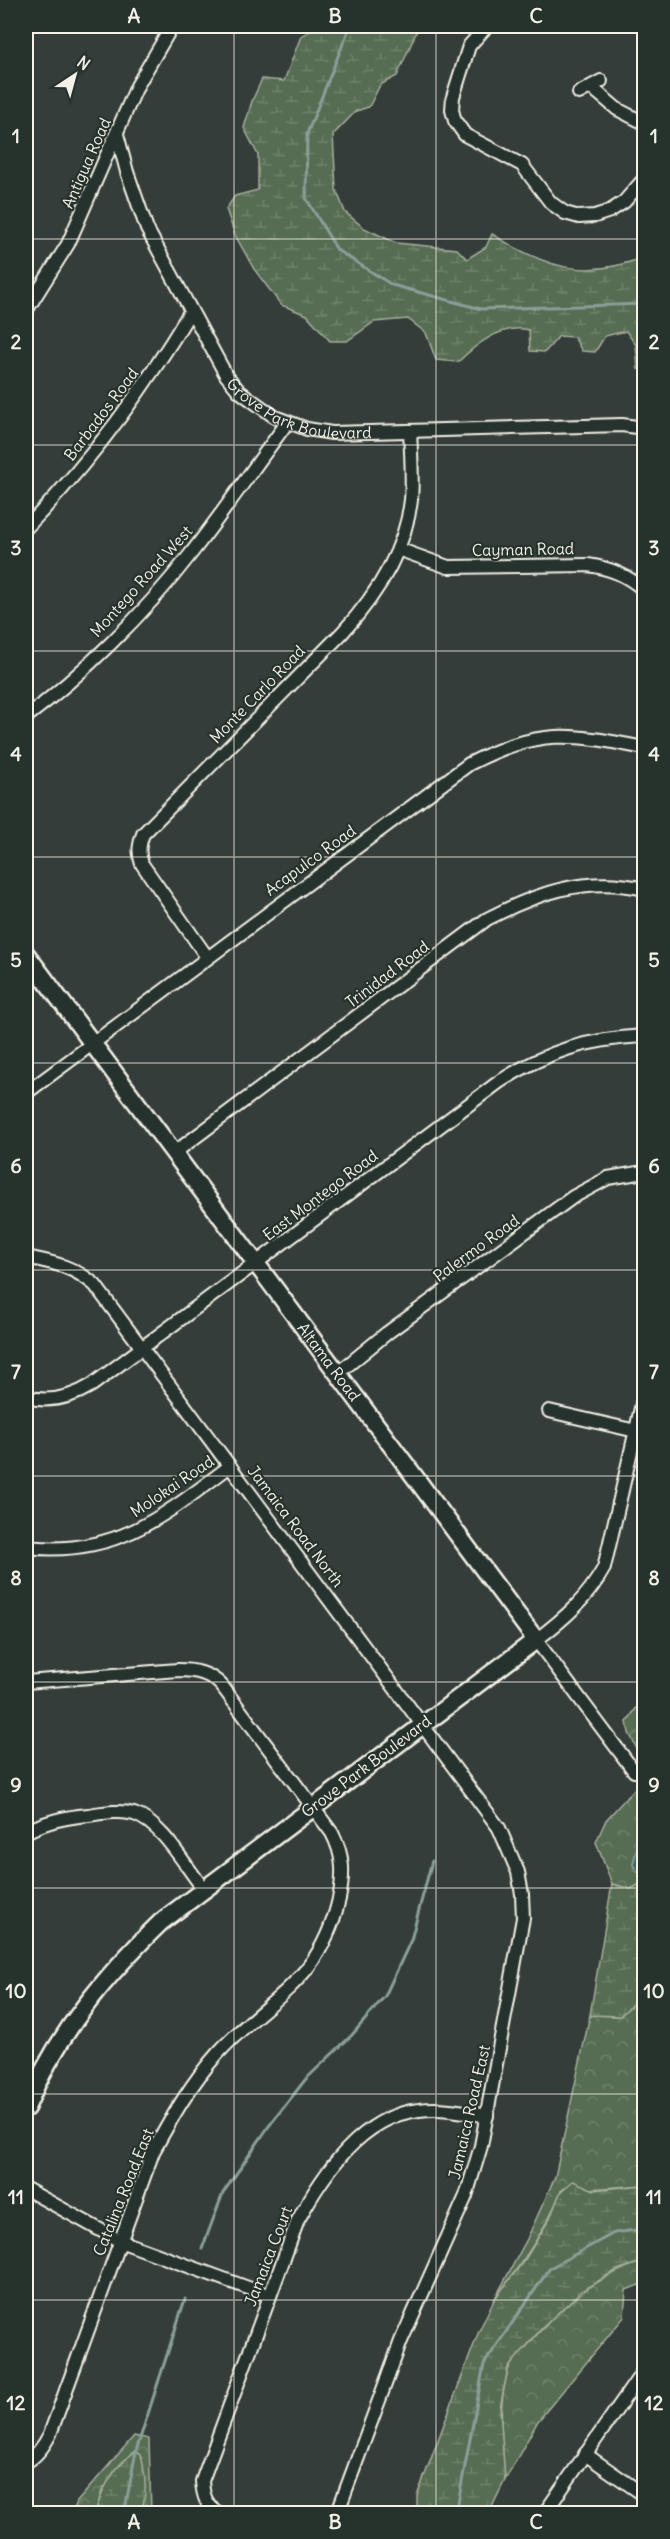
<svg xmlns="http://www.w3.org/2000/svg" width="670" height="2539" font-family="Delius,sans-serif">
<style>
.forest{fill:url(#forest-crowns);stroke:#a6af9d;stroke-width:1.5}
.wetland{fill:url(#wetland-marsh);stroke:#a6af9d;stroke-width:1.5}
.water{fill:url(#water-waves);stroke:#8a9f9a;stroke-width:1.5}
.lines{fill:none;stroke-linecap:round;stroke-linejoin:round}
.stream{stroke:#8a9f9a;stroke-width:3}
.street-casing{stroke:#f4f1e8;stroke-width:16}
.secondary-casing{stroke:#f4f1e8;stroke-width:21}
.street{stroke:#26332d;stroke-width:12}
.secondary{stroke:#26332d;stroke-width:16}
.grid{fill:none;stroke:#f4f1e8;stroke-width:1.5;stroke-opacity:0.55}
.labels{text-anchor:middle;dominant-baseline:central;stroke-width:4.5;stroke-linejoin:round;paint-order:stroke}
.street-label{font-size:16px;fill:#f4f1e8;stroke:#26332d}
.neatline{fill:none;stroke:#f4f1e8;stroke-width:2}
.grid-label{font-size:20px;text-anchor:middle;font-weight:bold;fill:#f4f1e8}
</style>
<defs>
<pattern id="forest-crowns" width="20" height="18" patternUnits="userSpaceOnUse" patternTransform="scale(1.5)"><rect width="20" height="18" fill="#576d52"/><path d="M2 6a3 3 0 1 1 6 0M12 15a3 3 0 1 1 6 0" fill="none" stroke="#70826b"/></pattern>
<pattern id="wetland-marsh" width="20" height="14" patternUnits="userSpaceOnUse" patternTransform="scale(1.5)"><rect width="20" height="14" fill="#576d52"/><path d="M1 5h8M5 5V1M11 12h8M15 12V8" fill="none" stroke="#70826b"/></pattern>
<pattern id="water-waves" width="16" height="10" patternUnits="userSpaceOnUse" patternTransform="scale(1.5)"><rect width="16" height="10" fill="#436866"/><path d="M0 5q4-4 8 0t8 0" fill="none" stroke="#5f7e7c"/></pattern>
</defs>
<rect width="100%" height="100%" fill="#353d3a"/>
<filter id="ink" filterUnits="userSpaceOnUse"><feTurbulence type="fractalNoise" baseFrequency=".0167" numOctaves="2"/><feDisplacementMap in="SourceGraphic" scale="12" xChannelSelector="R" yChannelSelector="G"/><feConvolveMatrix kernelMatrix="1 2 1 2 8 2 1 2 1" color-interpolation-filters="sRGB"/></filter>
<g filter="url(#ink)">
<path class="forest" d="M644,1696V1821L633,1864L635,1870L641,1874L644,1871V1882L631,1889L612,1884L596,1842L606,1820L638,1785L644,1763L629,1733L627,1722Z
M644,1993V2185L561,2191C545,2232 520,2265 494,2300L527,2239L555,2177L590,2015L620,2016Z
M644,2261V2283L626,2290L624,2317L538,2421L505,2480C502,2443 497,2407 508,2371C510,2362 521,2353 527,2346C561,2306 594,2277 644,2261Z
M134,2436L149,2439L151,2513H139L145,2505L103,2488L95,2513L72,2514L77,2502Z"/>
<path class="wetland" d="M318,26H419L397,76L380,85L369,107L356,111L333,135L336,189L345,212L364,228L396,243L457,249L467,259L486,247L492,234C544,267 584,281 644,257V370L638,369L636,345L626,331L605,336L595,352L582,351L574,337L559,336L545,352L530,351L529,330C502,323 475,345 458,362L436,360L426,333L408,319L374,322L347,341H330L307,315L281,305L254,269L235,235L226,209L235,196L258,190V155L244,128L252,101L262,79L284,81L301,36Z
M644,1882V1993L620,2016L590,2015L612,1884L631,1889Z
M573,2181L594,2190L644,2185V2261L617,2270L581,2291L541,2329L508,2368L500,2408L505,2480L489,2513H417V2496L479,2331L494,2300L526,2258L550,2218L561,2191Z
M136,2451L141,2455C145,2473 149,2498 139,2513H95C103,2488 113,2466 136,2451Z"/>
<path class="water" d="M644,1821V1871L641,1874L635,1870L633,1864Z"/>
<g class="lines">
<path class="stream" d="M350,26L307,134L306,198L337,250L392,285L481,309L644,304
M202,2249L223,2193L269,2126L305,2080L352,2035L385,1996L411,1940L432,1861
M124,2514L136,2451L185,2299
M456,2514L484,2364L550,2268L614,2233L644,2229"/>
<defs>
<g id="street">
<path d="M487,26L469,46L453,97L452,110L455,121L465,135L522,165L551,203L565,213L579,217L595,216L610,211L624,202L644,179"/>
<path d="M591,87L617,109L644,123"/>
<path d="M579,93L601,81"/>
<path id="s1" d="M117,134L127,172L147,229L226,375L239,391L275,417L307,429L332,433L622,425L644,428"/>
<path d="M26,311L68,244L137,86L172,26"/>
<path d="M26,528C90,462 143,391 190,312"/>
<path d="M398,549L448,567L588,565C610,568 627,575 644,590"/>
<path d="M26,717C82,675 146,612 189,556C223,513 254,467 287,423"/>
<path d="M207,957L142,864C138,853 139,845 143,834L342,633C376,596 405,551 411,500C413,477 411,454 410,431"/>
<path d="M26,1093L469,764C540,728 569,733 644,748"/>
<path d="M174,1153L487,919C537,893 587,875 644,889"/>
<path d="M26,1257C54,1263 73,1266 95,1285L499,1828L518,1872L522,1894L523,1918L481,2146L466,2196L401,2341L337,2514"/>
<path d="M337,1374L387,1333L573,1197L608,1178L644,1172"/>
<path d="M26,1397C50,1403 71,1398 92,1385L499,1082C547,1051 587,1039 644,1036"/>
<path d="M549,1411L636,1431"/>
<path d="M26,1547C115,1557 163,1517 230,1466"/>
<path d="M26,1682L178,1670C195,1670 210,1673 222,1686L332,1833C344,1856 344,1874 339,1899C319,1984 271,1995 218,2053C191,2083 172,2117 153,2152L50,2434C44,2446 37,2456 26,2462"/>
<path d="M634,1771L536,1640C564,1619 587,1599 604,1568L644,1395"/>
<path d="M26,1832C46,1821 65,1817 88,1815C103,1813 119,1810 134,1814C162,1823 185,1866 203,1888"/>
<path d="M26,2189L120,2241L270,2296"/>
<path d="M585,2454L644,2495"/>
<path d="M220,2514C206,2506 203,2496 202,2481L298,2220C323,2174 362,2116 419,2110C442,2107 465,2112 487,2116"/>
<path d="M544,2514L644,2370"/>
</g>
<g id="secondary">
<path id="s2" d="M26,954L536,1640L161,1922C105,1976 56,2035 26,2108"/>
</g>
</defs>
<use href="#street" class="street-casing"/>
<use href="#secondary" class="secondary-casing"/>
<use href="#street" class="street"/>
<use href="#secondary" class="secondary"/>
</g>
</g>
<path class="grid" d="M234,26V2514M436,26V2514M26,239H644M26,445H644M26,651H644M26,857H644M26,1063H644M26,1270H644M26,1476H644M26,1682H644M26,1888H644M26,2094H644M26,2300H644"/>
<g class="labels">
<g class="street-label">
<text transform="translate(86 163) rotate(-66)">Antigua Road</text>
<text stroke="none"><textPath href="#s1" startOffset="351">Grove Park Boulevard</textPath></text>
<text transform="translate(101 414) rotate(-53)">Barbados Road</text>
<text transform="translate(523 549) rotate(-1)">Cayman Road</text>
<text transform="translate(141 581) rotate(-48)">Montego Road West</text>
<text transform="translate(257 694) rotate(-46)">Monte Carlo Road</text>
<text transform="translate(310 860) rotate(-36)">Acapulco Road</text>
<text transform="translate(387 974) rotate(-37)">Trinidad Road</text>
<text transform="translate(320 1195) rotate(-37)">East Montego Road</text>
<text transform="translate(476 1248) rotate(-36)">Palermo Road</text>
<text stroke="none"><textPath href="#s2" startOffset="508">Altama Road</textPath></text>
<text transform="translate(172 1486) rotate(-34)">Molokai Road</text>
<text transform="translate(296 1526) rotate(53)">Jamaica Road North</text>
<text transform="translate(366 1766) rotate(-37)">Grove Park Boulevard</text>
<text transform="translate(469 2112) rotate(-77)">Jamaica Road East</text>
<text transform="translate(123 2192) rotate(-68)">Catalina Road East</text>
<text transform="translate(268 2256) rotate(-69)">Jamaica Court</text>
</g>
</g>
<rect width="670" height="2539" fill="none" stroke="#26332d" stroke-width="66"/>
<g transform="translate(75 75) rotate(36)" stroke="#26332d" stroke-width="4.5" paint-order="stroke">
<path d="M0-4.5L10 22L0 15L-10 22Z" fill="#f4f1e8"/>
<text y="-9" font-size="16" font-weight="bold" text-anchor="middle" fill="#f4f1e8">N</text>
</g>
<rect x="33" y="33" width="604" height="2473" class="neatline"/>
<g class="grid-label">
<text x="134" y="23">A</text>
<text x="335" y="23">B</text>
<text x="536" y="23">C</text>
<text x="16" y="143">1</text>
<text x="654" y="143">1</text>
<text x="16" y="349">2</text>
<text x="654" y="349">2</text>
<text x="16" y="555">3</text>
<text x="654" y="555">3</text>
<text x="16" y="761">4</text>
<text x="654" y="761">4</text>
<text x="16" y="967">5</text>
<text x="654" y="967">5</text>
<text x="16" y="1173">6</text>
<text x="654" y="1173">6</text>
<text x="16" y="1379">7</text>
<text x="654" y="1379">7</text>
<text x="16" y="1585">8</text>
<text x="654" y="1585">8</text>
<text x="16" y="1792">9</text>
<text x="654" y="1792">9</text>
<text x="16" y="1998">10</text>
<text x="654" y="1998">10</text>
<text x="16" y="2204">11</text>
<text x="654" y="2204">11</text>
<text x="16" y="2410">12</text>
<text x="654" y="2410">12</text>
<text x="134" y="2529">A</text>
<text x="335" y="2529">B</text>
<text x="536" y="2529">C</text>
</g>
</svg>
